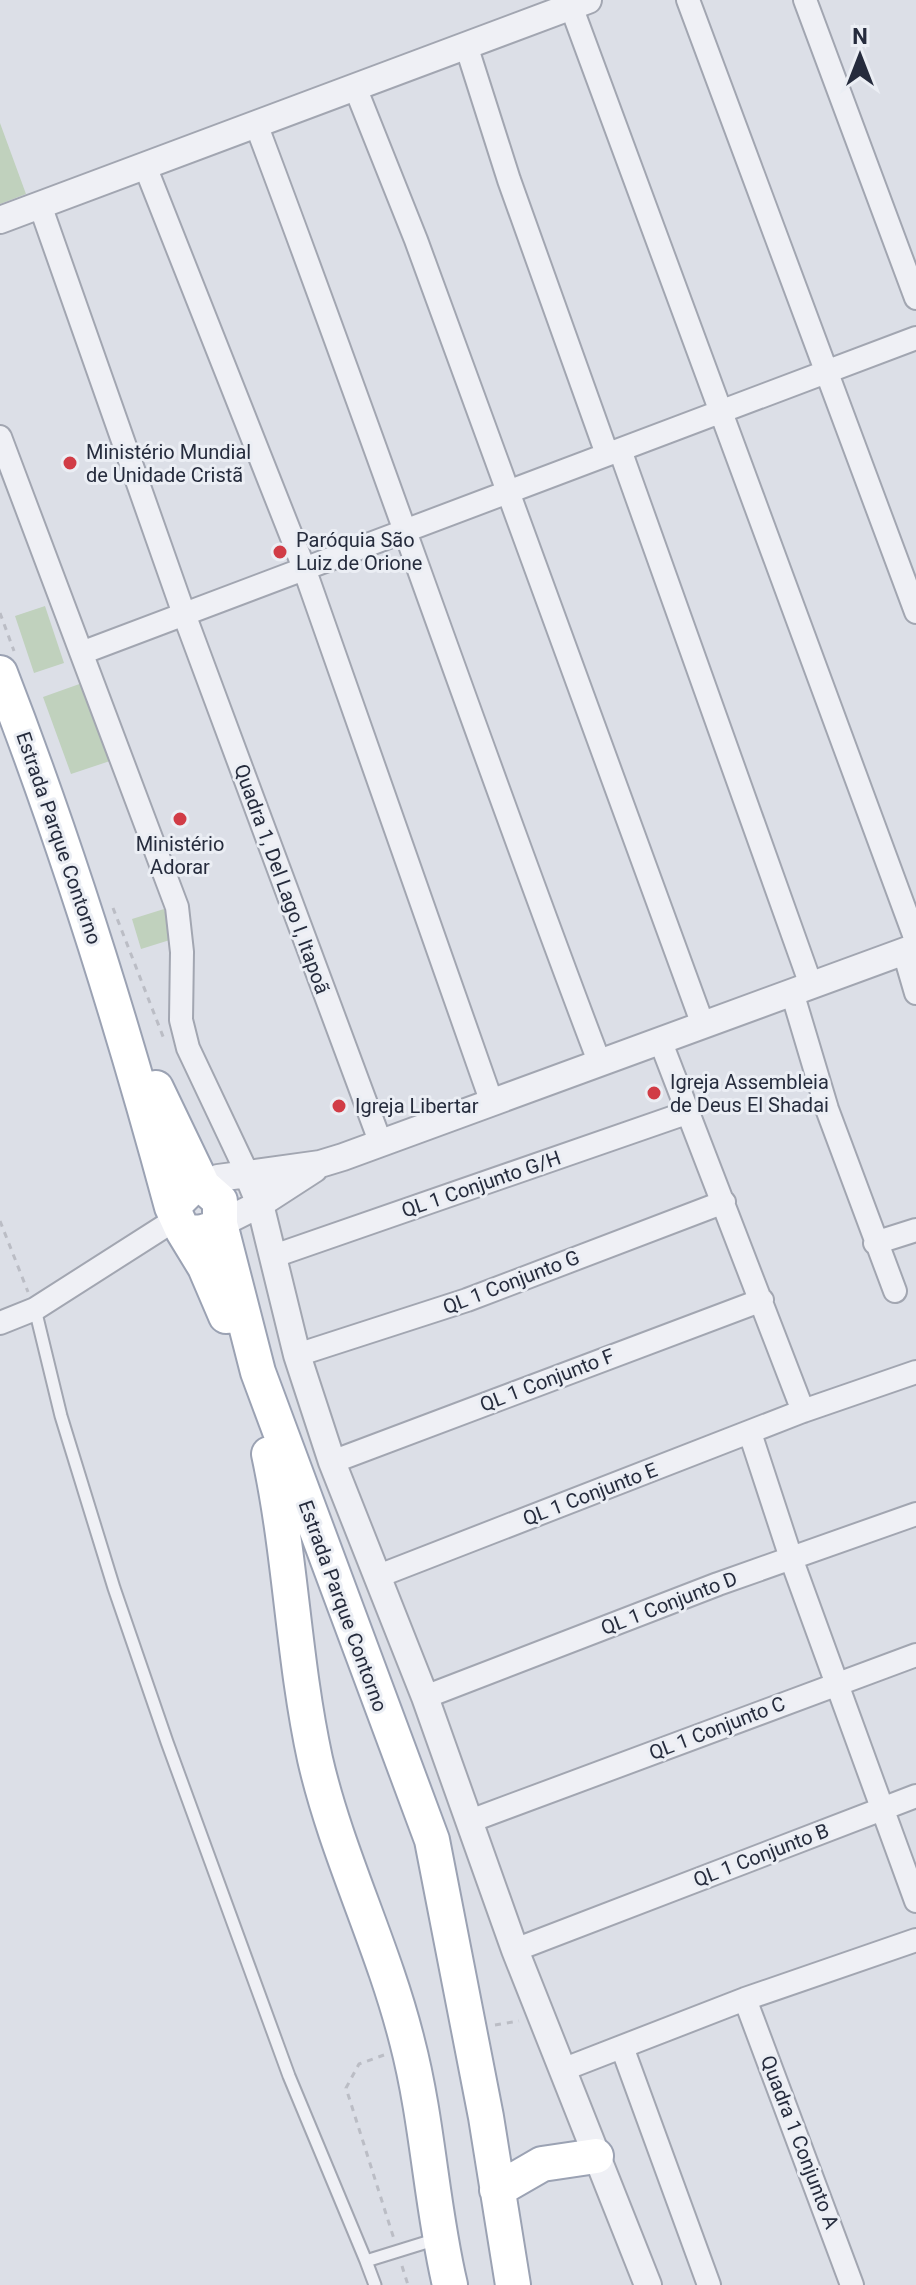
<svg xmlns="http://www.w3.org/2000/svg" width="916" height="2285" font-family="Roboto,sans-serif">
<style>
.green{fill:#c0d1bd}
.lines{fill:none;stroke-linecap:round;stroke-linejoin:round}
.service-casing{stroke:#a2a6b1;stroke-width:15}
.minor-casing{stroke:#a2a6b1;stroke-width:26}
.tertiary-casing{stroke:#a2a6b1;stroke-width:30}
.primary-casing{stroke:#9ba2b3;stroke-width:38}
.path{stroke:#bbbdc5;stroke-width:3;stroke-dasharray:6 6;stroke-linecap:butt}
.service{stroke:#eff0f5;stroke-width:11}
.minor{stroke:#eff0f5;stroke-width:22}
.tertiary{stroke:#eff0f5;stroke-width:26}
.primary{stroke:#fff;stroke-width:34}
.poi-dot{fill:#d13c46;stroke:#ebeef4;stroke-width:3}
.labels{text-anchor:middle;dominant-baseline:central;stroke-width:6;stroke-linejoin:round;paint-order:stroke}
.poi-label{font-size:20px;fill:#262c3d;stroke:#ebeef4;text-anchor:start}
.street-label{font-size:20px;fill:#262c3d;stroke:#ebeef4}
</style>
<rect width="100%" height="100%" fill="#dcdfe7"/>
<path class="green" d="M0,123L26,194L0,204Z
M45,606L64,663L34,673L15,616Z
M85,682L113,760L71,774L43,697Z
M164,909L173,939L141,949L132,919Z"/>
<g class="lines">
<defs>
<path id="service" d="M35,1309L61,1416L114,1588L167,1742L289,2076L366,2261L437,2239
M366,2261L375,2285"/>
<path id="minor" d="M688,0L916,612
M805,0L916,298
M571,6L916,940
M466,45L509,180L607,454
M355,87L416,240L703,1025
M256,124C374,436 481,752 600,1064
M145,166L304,568L492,1103
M40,205L184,614L381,1144
M0,437L177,907L182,952L181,1020L188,1048L247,1173
M620,450L811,985
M84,652L916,338
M904,952L916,993
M792,992L827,1109L895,1291
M660,1040L803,1411
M875,1243L916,1230
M274,1256L689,1112
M0,1323L35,1309L176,1219
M297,1355L467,1300L724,1202
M750,1433L791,1558L916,1901
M332,1462L762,1300
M376,1577L803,1411L916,1372
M425,1697L718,1584L916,1514
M470,1821L916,1655
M515,1950L916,1796
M745,1999L852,2285
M622,2047L709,2285
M562,2070L745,1999L916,1940"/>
<path id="tertiary" d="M0,220L588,0
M247,1173L260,1204L297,1355L332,1462L425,1697L515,1950L648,2285
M203,1186L218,1178L320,1164L343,1157L916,947
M220,1224L260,1204L314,1169"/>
<path id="primary" d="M0,673C68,848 123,1026 172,1207L183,1231C198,1234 207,1233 220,1224V1201L203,1186L191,1188L172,1207
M156,1088L203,1186
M220,1224L258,1372L432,1840L486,2117L513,2285
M183,1231L205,1267L226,1316
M269,1454C291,1555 293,1658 315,1759C337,1855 383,1945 407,2041C428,2121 431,2205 450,2285
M497,2190L542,2164L596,2156"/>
</defs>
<use href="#service" class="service-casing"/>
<use href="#minor" class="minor-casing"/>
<use href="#tertiary" class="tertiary-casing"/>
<use href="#primary" class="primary-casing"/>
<path class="path" d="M0,613L14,651
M113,908L164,1039
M0,1221L28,1292
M495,2025L519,2021
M384,2055L359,2064L346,2088L394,2239
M402,2266L408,2285"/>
<use href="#service" class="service"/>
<use href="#minor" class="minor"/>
<use href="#tertiary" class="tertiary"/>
<use href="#primary" class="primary"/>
</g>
<g class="poi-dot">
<circle cx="70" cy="463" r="8"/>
<circle cx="280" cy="552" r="8"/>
<circle cx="180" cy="819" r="8"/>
<circle cx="654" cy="1093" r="8"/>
<circle cx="339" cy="1106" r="8"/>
</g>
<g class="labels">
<g class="poi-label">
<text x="86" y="452">Ministério Mundial<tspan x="86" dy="23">de Unidade Cristã</tspan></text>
<text x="296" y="540">Paróquia São<tspan x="296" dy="23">Luiz de Orione</tspan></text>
<text x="180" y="844" text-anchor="middle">Ministério<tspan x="180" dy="23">Adorar</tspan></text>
<text x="670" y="1082">Igreja Assembleia<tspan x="670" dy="23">de Deus El Shadai</tspan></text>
<text x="355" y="1106">Igreja Libertar</text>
</g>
<g class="street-label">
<text transform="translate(59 838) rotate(71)">Estrada Parque Contorno</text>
<text transform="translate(282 879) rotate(70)">Quadra 1, Del Lago I, Itapoã</text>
<text transform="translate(481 1184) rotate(-19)">QL 1 Conjunto G/H</text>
<text transform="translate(511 1282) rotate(-21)">QL 1 Conjunto G</text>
<text transform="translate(547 1380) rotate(-21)">QL 1 Conjunto F</text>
<text transform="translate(590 1494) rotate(-21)">QL 1 Conjunto E</text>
<text transform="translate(669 1603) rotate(-21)">QL 1 Conjunto D</text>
<text transform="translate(343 1606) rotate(70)">Estrada Parque Contorno</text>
<text transform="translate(717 1728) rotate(-21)">QL 1 Conjunto C</text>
<text transform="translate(761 1855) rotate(-21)">QL 1 Conjunto B</text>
<text transform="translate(800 2142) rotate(69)">Quadra 1 Conjunto A</text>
</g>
</g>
<g transform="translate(860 56)" stroke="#ebeef4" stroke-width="6" paint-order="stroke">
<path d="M0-6L14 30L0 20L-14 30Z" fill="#262c3d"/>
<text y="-12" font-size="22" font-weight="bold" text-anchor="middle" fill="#262c3d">N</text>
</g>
</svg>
